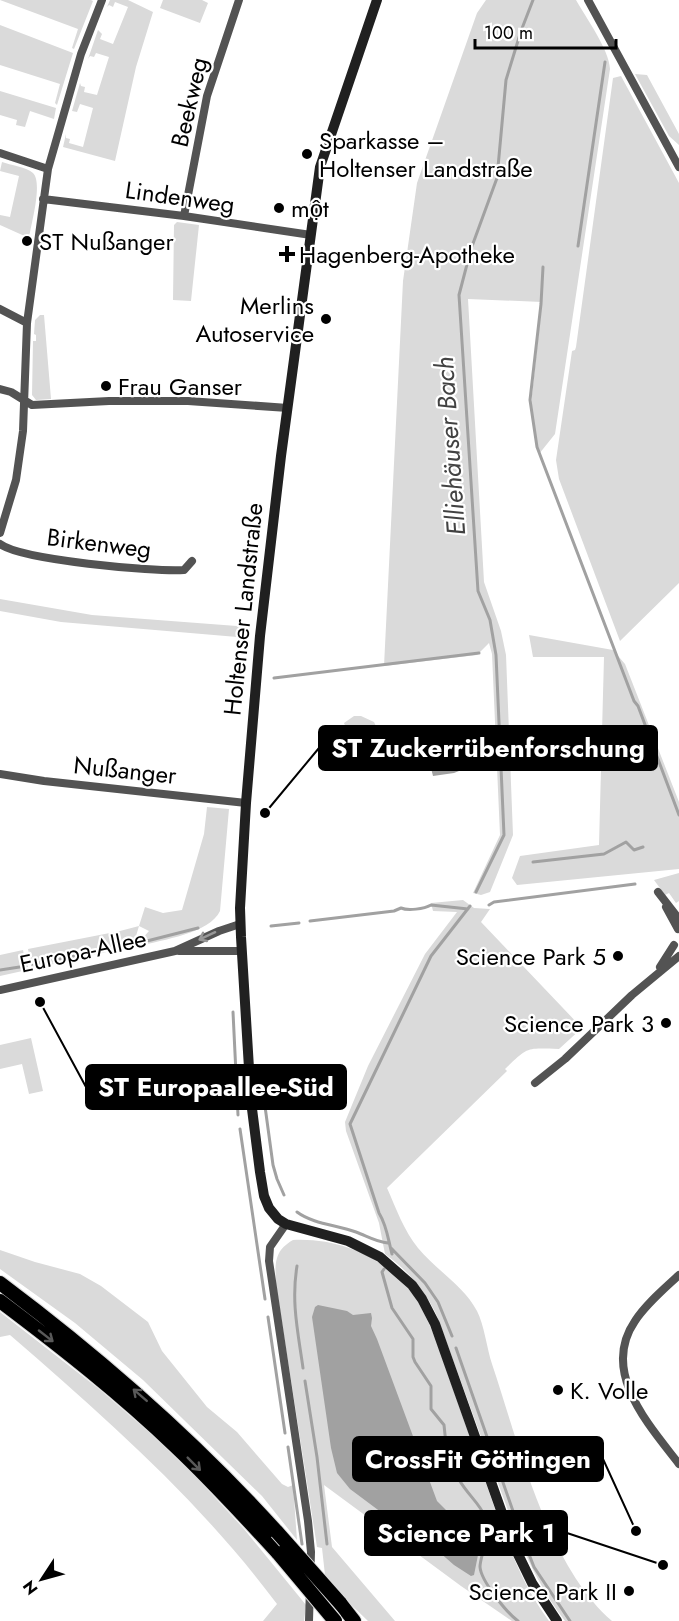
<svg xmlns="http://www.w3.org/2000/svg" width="679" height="1621" font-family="Jost,sans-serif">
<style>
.green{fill:#dadada}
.water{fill:#a1a1a1}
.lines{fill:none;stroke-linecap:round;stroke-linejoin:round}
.stream{stroke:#a1a1a1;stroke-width:3}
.highway-casing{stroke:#dbdbdb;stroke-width:16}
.street{stroke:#535353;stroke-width:8}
.secondary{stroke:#202020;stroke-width:10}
.highway{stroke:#000;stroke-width:14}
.highway-bridge-casing{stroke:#dbdbdb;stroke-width:16;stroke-linecap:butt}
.highway-bridge{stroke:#000;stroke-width:14}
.oneway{stroke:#989898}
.oneway2{stroke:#595959}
.poi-dot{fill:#000;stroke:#fff;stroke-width:2}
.labels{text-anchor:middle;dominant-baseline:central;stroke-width:4.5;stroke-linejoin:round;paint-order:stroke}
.street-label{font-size:24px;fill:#000;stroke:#fff}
.poi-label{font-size:24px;fill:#000;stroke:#fff;text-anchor:start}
.water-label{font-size:26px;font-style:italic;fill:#424242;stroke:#fff}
.leader{fill:none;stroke:#000;stroke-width:2}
.callout-dot{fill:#000;stroke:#fff;stroke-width:2}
.callout{fill:#000;stroke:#000;stroke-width:2}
.callout-label{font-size:26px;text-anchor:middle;font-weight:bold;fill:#fff}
</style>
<rect width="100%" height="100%" fill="#fff"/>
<path class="green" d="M0,0H91L93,1L74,49L72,48L78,29Z
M110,0H128L153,12L136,67L115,161L63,147L66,134V138L70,139L69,143L83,147L93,108L80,104L77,112L72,111L80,83L81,86L85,87L84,92L97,95L109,57L96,53L94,57L90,56L88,59L98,30L102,34L100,39L113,44L128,7L115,2L113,7L109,5L107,7Z
M163,0H202L208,3L200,23L160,8Z
M486,0H576C586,18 609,49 610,69L555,434L539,454L531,404L542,302L468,299L484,582L501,631L506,655L513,835L490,892L481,895L473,893L500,835L492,654L489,643L477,655L384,666L403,281L417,183L477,13Z
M0,25L73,53L57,105L55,103L60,84L0,65Z
M635,74L647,75L679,134V145L669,136Z
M621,76L679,183V583L620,641L559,479L556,460L572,351L575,350L576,347L613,78Z
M0,91L56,108L54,119L30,111L25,127L16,125L17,120L0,115Z
M2,162C10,165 27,167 33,173C43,183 31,224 29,238L0,225V215L10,217L19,176L0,171Z
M177,222L199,225L191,301L173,300L174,225Z
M40,315H44L51,399L36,400L32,395L33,341H36V335L34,334L35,320Z
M0,599L92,615L250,627L249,638L61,622L0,611Z
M529,635L613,650L625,664L679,802V869L517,885L512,878L520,856L599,845L604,657H533Z
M354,716H361L374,722C381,735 379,744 364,749L351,740L344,723Z
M207,807L229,809L220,911C210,933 162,940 139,946L141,940L149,931L139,926L133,946L32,969L28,949L120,931L139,926L145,907L163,913L182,910L204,834Z
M679,873V901L676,903L669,893L665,895L654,880Z
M463,900L474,908L490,909L481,922L582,1028L559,1049C526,1048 529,1046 505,1069L507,1071L387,1188C396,1208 404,1231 418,1248C436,1270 464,1286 477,1311C484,1324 487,1349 492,1364C519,1444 547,1565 612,1621H565C545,1595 531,1567 518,1538L437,1316C425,1290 408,1271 385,1254L379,1223L346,1131L345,1122L368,1066L425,954L457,912L433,911L431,903Z
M23,950L27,970L0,976V955Z
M31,1038L43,1091L29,1094L22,1064L0,1069V1045Z
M293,1240C333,1238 372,1252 401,1280C428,1308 439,1350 452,1386C464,1420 476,1455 488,1489C504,1535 520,1582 549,1621H512L461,1586L324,1485L332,1547L395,1621H368L340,1594L325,1575L322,1548L317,1547L276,1284C275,1263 274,1251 293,1240Z
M0,1250L35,1262L80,1274L101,1286L148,1322L162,1351L207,1407L237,1432L282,1484L288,1487L293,1485L297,1540L262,1496L143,1380L75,1323L0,1269Z
M0,1312L99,1389L150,1433L195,1476L244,1529L306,1605L304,1621H263L277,1604C200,1501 107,1419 10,1335L0,1337Z"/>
<path class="water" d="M462,739L464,740C466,746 461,763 459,771L454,773L433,776L427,752C435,740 449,740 462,739Z
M318,1305L347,1311L353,1315L371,1313L372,1318L371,1326L377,1339L437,1501L476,1540L480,1545L474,1575L471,1576L454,1565L414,1530L409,1533L350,1489L337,1473L331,1448L312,1317L315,1307Z"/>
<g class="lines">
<path class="stream" d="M578,246L605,62
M543,267L541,304L530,400L537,447L634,701L638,706L679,815
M274,678L479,653
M533,862L604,854L626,842L634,850L643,847
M476,892L504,835L496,655L490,620L478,591L459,295L471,249L497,178L506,80L521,31L533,0
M489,905L494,902L635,884
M310,921L394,911L401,908C408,911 424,909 431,905L468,909
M271,926L299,923
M143,942L198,928
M32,964L133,945
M0,970L26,966
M233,1012L238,1115
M261,1077L273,1165L277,1179L284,1195
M240,1129L265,1299
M297,1212C313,1224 337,1225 356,1232C367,1236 376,1242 388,1243
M391,1248L425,1283L438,1302L452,1336
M392,1254C388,1239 387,1226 379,1213L350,1124L431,956L470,906
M297,1266C291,1302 298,1332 303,1368
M384,1269L382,1272L392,1308L413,1339V1357L415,1362L431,1386V1409L444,1425L446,1444L456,1454C457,1462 454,1471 458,1478C472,1503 493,1510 486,1542
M268,1317L285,1433
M456,1348L521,1534L534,1567L570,1621
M305,1381L317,1457L327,1544
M288,1447L302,1544
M484,1548C483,1553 480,1561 480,1567C481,1581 507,1613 518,1621"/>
<defs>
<path id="highway" d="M0,1283C100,1358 193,1439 277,1532
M0,1301C61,1347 121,1394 176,1447C212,1481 245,1517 278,1553
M340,1603L354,1621"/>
</defs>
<use href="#highway" class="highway-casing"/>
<path class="street" d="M588,0L679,167
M0,153L48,169
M43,199L184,216L311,235
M184,216L207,96L239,0
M0,309L27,323
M0,389L11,392L32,405L109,401H188L288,408
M0,533L16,480L23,431L27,323L48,169L81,54L102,0
M0,544C21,560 153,572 184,570L192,561
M0,774L44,781L246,803
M658,892L679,919
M666,907L678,929
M179,951H242
M660,967L674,945
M0,990L175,951L219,931L240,924
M535,1083L565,1059L632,995L679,956
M286,1224L270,1247L269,1261L308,1521L311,1552L309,1621
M679,1275C664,1289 646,1304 635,1321C600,1372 649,1425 679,1464"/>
<path class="secondary" d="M377,0L320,167L281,456L260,636L246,803L240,908L241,937L251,1101L260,1172L264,1196L269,1208L278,1219L286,1224L348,1241L380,1257L412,1285L422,1299L435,1324L513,1544L532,1583L557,1621"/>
<use href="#highway" class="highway"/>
<defs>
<path id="highway-bridge" d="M277,1532L340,1603
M278,1553L335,1621"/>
</defs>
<use href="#highway-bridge" class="highway-bridge-casing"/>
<use href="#highway-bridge" class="highway-bridge"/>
</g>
<defs><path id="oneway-shaft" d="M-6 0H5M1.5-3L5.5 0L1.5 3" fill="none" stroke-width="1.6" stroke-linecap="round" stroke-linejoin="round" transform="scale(1.5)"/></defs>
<use class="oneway" href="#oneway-shaft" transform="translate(207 936) rotate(155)"/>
<g class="oneway2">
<use href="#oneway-shaft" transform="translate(46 1336) rotate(38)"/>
<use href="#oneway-shaft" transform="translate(140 1395) rotate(-139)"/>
<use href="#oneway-shaft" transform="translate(194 1464) rotate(45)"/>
</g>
<g class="poi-dot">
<circle cx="307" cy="154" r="6"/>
<circle cx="279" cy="208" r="6"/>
<circle cx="27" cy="241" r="6"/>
<path d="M284 245h6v6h6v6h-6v6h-6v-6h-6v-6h6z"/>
<circle cx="326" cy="319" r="6"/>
<circle cx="106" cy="386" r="6"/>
<circle cx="618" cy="956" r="6"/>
<circle cx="666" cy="1023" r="6"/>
<circle cx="558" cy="1390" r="6"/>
<circle cx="629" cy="1591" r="6"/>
</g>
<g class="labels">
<g class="street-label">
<text transform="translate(189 102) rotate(-77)">Beekweg</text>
<text transform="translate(180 197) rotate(8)">Lindenweg</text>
<text transform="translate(99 543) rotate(7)">Birkenweg</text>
<text transform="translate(243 609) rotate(-84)">Holtenser Landstraße</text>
<text transform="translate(125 770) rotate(6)">Nußanger</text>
<text transform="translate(83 951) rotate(-12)">Europa-Allee</text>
</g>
<g class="poi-label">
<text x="319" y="140">Sparkasse –<tspan x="319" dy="28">Holtenser Landstraße</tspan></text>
<text x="291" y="208">một</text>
<text x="39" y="241">ST Nußanger</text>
<text x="299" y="254">Hagenberg-Apotheke</text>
<text x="314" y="305" text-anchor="end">Merlins<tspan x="314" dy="28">Autoservice</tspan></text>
<text x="118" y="386">Frau Ganser</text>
<text x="606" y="956" text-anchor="end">Science Park 5</text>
<text x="654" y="1023" text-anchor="end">Science Park 3</text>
<text x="570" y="1390">K. Volle</text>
<text x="617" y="1591" text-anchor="end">Science Park II</text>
</g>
<g class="water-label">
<text transform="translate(450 446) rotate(-94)">Elliehäuser Bach</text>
</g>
</g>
<path class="leader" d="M265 813L319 748M40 1002L86 1087M636 1531L603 1459M663 1565L567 1533"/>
<g class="callout-dot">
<circle cx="265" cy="813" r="6"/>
<circle cx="40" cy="1002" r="6"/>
<circle cx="636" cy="1531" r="6"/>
<circle cx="663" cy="1565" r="6"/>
</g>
<g class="callout">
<rect x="319" y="726" width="338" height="44" rx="6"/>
<rect x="86" y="1065" width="260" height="44" rx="6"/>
<rect x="353" y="1437" width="250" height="44" rx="6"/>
<rect x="365" y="1511" width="202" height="44" rx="6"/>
</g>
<g class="callout-label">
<text x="488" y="757">ST Zuckerrübenforschung</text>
<text x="216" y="1096">ST Europaallee-Süd</text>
<text x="478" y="1468">CrossFit Göttingen</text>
<text x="466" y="1542">Science Park 1</text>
</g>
<g transform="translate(42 1579) rotate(234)" stroke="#ffffff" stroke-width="4.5" paint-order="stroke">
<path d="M0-4.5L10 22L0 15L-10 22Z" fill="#000000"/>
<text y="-9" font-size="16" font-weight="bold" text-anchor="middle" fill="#000000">N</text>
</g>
<path d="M475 39v9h141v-9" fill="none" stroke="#000000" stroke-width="3"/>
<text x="484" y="39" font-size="18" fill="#000000" stroke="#ffffff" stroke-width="4.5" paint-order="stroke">100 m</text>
</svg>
